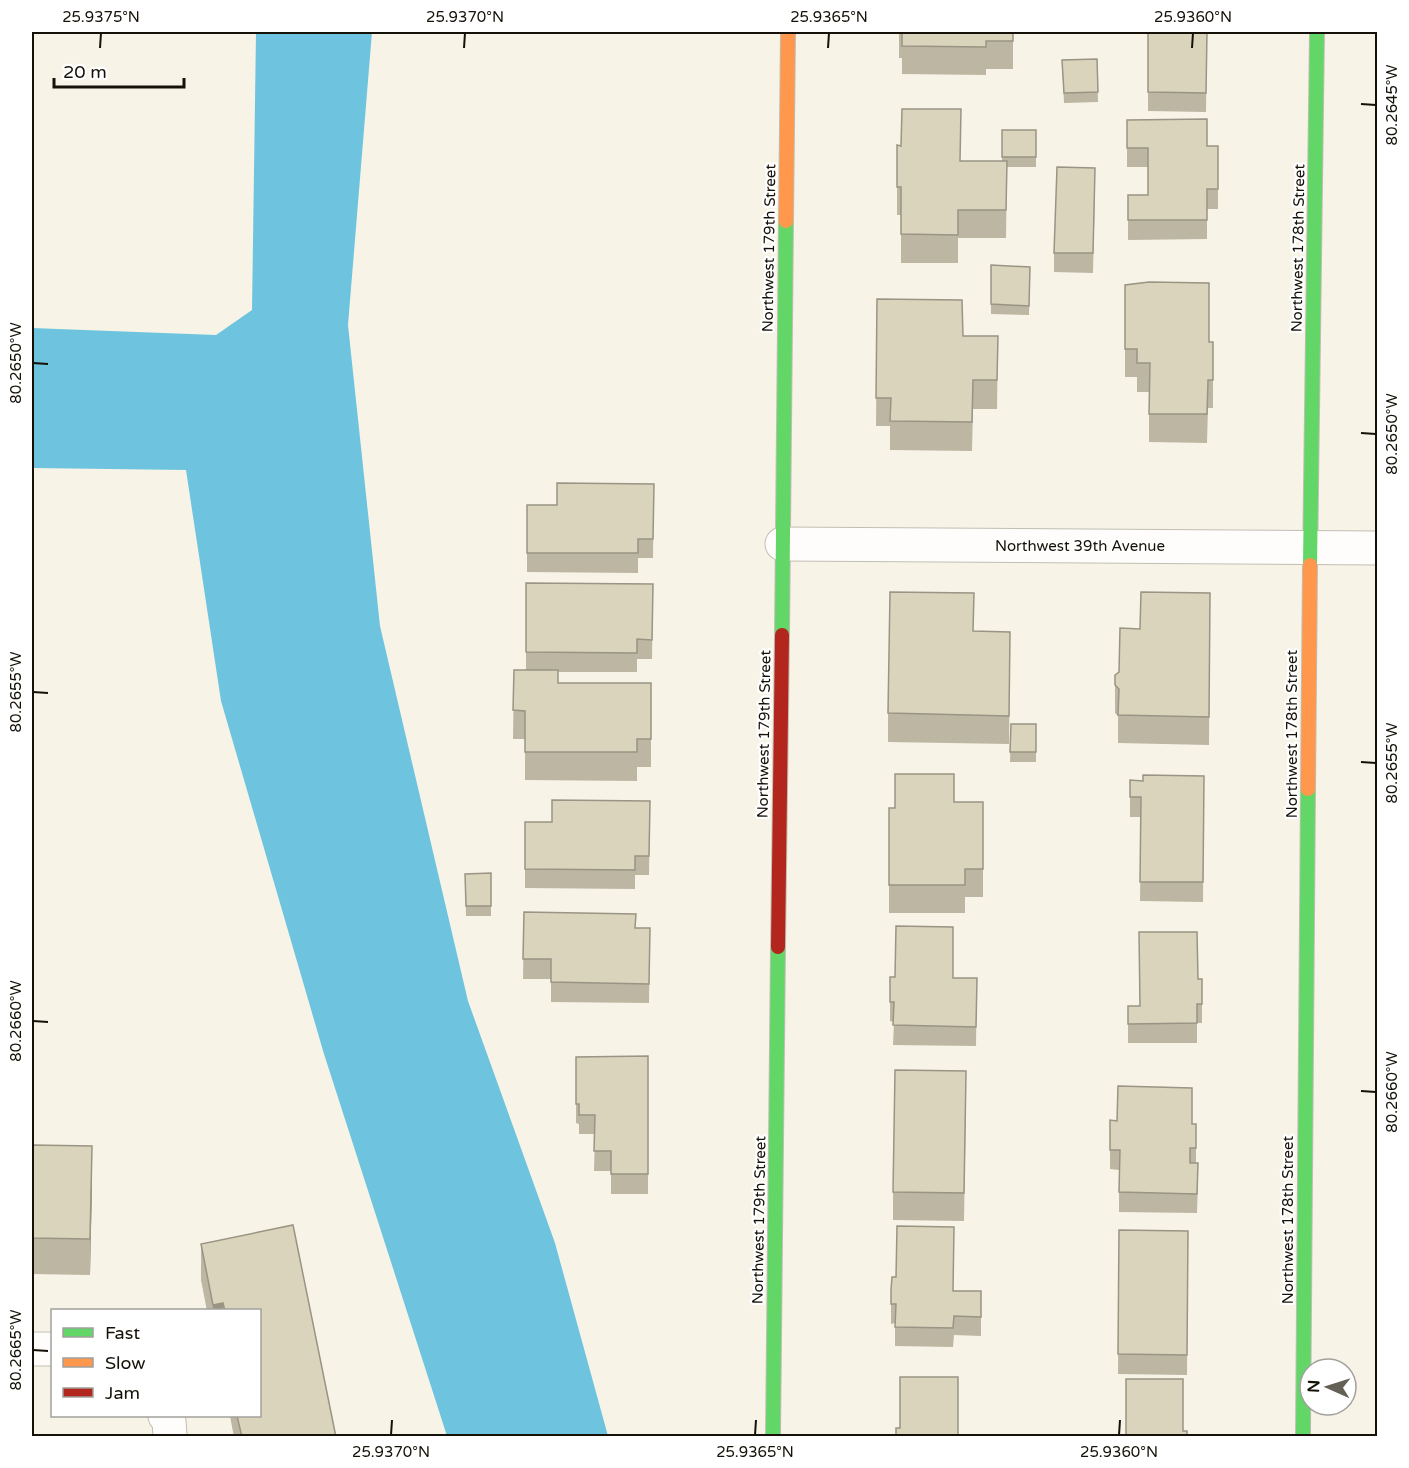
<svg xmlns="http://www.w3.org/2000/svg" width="1409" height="1468" font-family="'Varela Round',sans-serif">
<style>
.water{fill:#6ec4df}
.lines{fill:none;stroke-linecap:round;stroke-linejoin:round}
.street-casing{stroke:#c1beb3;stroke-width:35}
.fast-casing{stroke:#c1beb3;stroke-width:16}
.slow-casing{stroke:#c1beb3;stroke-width:16}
.jam-casing{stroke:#c1beb3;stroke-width:16}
.street{stroke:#fefdfb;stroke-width:33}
.fast{stroke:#63d668;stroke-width:14}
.slow{stroke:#ff974d;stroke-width:14}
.jam{stroke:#b3261e;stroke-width:14}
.wall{fill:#bcb6a2}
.shaded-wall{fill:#999484}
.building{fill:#dbd4bc;stroke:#999484;stroke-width:1.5}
.ticks{fill:none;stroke:#151108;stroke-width:2}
.labels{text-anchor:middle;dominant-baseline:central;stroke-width:4.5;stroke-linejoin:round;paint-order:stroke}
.street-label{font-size:15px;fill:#151108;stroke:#fff}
.neatline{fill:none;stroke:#151108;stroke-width:2}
.ticks-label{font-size:15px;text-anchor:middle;fill:#151108}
</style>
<rect width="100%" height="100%" fill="#f7f4e7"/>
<path class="water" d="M256,32H372L348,325L380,626L468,1001L555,1243L608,1436H447L324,1054L221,701L186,470L32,468V328L216,335L252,310Z"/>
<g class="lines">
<defs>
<path id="street" d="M782,544L1378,548
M32,1349H52
M165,1416L169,1421L170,1436"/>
<path id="fast" d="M1310,565L1317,32
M782,635L786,221
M773,1436L778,947
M1303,1436L1308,789"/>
<path id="slow" d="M786,221L788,32
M1308,789L1310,565"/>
<path id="jam" d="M778,947L782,635"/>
</defs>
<use href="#street" class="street-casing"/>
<use href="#fast" class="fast-casing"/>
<use href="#slow" class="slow-casing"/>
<use href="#jam" class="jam-casing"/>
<use href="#street" class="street"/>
<use href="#fast" class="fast"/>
<use href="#slow" class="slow"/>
<use href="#jam" class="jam"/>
</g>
<path class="wall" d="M899,32H1013V69H986V75L902,74V58H899Z
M1148,32H1207L1206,112L1148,111Z
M1097,59L1098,102L1064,103L1062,60Z
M1127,120L1207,146H1218V209H1207V239L1128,240V195H1148V167H1127Z
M1002,130H1036V167H1007L1006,238H958V263H901V215H897V145L960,161H1002Z
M1095,188L1093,273L1054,272V253Z
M991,265L1030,267L1029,315L991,314Z
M1125,285L1209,342L1213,370V408H1208L1207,443L1149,442V392H1137V377H1125Z
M877,299L963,336H998L997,409H973L972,451L890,450V426H876Z
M654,484L653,558H638V573L527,572V505H557Z
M526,583L653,584L652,659H637V672H558V683H651V767H637V781L525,780V739H513L514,670H526Z
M1210,593L1209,745L1118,743V716L1115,713V675L1119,672L1140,629Z
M974,631L1010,660L1009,744L888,742V713Z
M1011,724H1036V762H1010Z
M1204,776L1203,902L1140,901L1141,817H1130V780L1143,781Z
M650,801L649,875H635V889L525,888V822H552Z
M954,802H983V897H965V913H889V808H895Z
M491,873V916H466L465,874Z
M524,912L636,928H650L649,1003L551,1002V979H523Z
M953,978H977L976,1046L893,1045L894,1022L890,1021V1002Z
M1198,979H1202V1023H1197V1043H1128V1006H1140Z
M648,1056V1194H611V1171H594L595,1134H579V1124L576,1123V1057Z
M966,1099L964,1221L893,1220V1192Z
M1110,1120L1196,1124V1163L1198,1182L1197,1213L1119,1212V1170L1110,1169Z
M32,1145L92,1182L90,1275L32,1274Z
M293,1225L336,1437H234L230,1416H260V1311H207L201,1280V1244Z
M1119,1230L1188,1231L1187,1375L1118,1374Z
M891,1290L981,1291V1336L954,1335L953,1347L895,1346V1323L891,1324Z"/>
<path class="shaded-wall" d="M92,1146V1182L90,1275V1239Z
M223,1303V1311H213V1305Z"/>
<path class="building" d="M902,32H1013V41H986V47L902,46Z
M1148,32H1207L1206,93L1148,92Z
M1097,59L1098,92L1064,93L1062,60Z
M902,109H961L960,161H1007L1006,210H958V235L901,234V187H897V145L901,146Z
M1207,119V146H1218V189H1207V220H1128V195H1148V148H1127V120Z
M1002,130H1036V157H1002Z
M1057,167L1095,168L1093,253H1054Z
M991,265L1030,267L1029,306L991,304Z
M1149,282L1209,283V342H1213V380H1208L1207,414H1149L1150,363H1137V349H1125V285Z
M877,299L962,300L963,336H998L997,380H973L972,422L890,421L891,398H876Z
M557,483L654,484L653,539H638V553H527V505H557Z
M526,583L653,584L652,640L637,639V653L526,652Z
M890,592L974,593L973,631L1010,632L1009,716L888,713Z
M1141,592L1210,593L1209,717L1118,715L1119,689L1115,685V675L1119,672L1120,628L1140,629Z
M514,670H558V683H651V739H637V752H525V711L513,710Z
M1011,724H1036V752H1010Z
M895,774H954V802H983V869H965V885H889V808H895Z
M1143,775L1204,776L1203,882H1140L1141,797H1130V780L1143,781Z
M552,800L650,801L649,856H635V870L525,869V822H552Z
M491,873V906H466L465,874Z
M524,912L636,914L635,928H650L649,984L551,982V959H523Z
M896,926L953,927V978H977L976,1027L893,1025L894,1002H890V977H895Z
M1139,932H1197L1198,979H1202V1004H1197V1023L1128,1024V1006H1140Z
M648,1056V1174H611V1151H594L595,1115H579V1104H576V1057Z
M895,1070L966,1071L964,1193L893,1192Z
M1118,1086L1192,1088V1124H1196V1148H1190V1163H1198L1197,1194L1119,1192L1120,1150H1110V1120L1117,1121Z
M32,1145L92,1146L90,1239L32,1238Z
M293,1225L336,1437H242L237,1416H260V1311H225L223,1303L213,1305L201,1244Z
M897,1226L954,1227L953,1291H981V1317L954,1316L953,1328L895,1327L896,1304H891V1290L892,1277H896Z
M1119,1230L1188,1231L1187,1355L1118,1354Z
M900,1377H958V1437H896V1428H900Z
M1126,1379H1183V1431H1187V1437H1106L1126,1436Z"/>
<path class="ticks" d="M100,48L101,33M464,48L465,33M828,48L829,33M1192,48L1193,33M1361,104L1376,105M33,363L48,364M1361,433L1376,434M33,692L48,693M1361,762L1376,763M33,1021L48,1022M1361,1091L1376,1092M33,1350L48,1351M391,1435L392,1420M755,1435L756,1420M1119,1435L1120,1420"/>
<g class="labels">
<g class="street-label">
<text transform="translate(769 248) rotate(-89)">Northwest 179th Street</text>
<text transform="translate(1298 248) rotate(-89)">Northwest 178th Street</text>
<text x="1080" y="546">Northwest 39th Avenue</text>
<text transform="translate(764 734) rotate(-89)">Northwest 179th Street</text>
<text transform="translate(1292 734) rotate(-90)">Northwest 178th Street</text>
<text transform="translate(759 1220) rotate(-89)">Northwest 179th Street</text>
<text transform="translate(1288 1220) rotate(-90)">Northwest 178th Street</text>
</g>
</g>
<rect width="1409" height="1468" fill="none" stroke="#ffffff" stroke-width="66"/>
<rect x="51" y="1309" width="210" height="108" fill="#ffffff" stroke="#a1a09c" stroke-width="1.5"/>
<rect x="63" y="1328" width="30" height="9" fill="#63d668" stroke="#a1a09c" stroke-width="1.5"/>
<text x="105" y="1339" font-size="18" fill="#151108">Fast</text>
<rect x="63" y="1358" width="30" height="9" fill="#ff974d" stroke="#a1a09c" stroke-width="1.5"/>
<text x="105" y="1369" font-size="18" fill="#151108">Slow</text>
<rect x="63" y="1388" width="30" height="9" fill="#b3261e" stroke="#a1a09c" stroke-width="1.5"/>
<text x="105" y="1399" font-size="18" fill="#151108">Jam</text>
<g transform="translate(1328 1387) rotate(273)"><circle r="28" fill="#ffffff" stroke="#a1a09c" stroke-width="1.5"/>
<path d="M0-4.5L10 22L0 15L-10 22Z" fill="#646056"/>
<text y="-9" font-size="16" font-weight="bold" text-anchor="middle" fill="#151108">N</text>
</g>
<path d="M54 78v9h130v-9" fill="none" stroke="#151108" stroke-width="3"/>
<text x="63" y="78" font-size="18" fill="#151108" stroke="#ffffff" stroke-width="4.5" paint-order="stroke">20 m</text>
<rect x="33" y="33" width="1343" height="1402" class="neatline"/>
<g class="ticks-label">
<text x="101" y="22">25.9375°N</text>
<text x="465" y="22">25.9370°N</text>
<text x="829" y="22">25.9365°N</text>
<text x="1193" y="22">25.9360°N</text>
<text transform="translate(1392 105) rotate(-90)" y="5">80.2645°W</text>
<text transform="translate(16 363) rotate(-90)" y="5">80.2650°W</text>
<text transform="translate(1392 434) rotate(-90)" y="5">80.2650°W</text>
<text transform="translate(16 692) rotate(-90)" y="5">80.2655°W</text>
<text transform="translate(1392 763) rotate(-90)" y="5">80.2655°W</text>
<text transform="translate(16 1021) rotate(-90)" y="5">80.2660°W</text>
<text transform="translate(1392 1092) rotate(-90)" y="5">80.2660°W</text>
<text transform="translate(16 1350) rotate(-90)" y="5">80.2665°W</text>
<text x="391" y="1457">25.9370°N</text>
<text x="755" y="1457">25.9365°N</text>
<text x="1119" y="1457">25.9360°N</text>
</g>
</svg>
